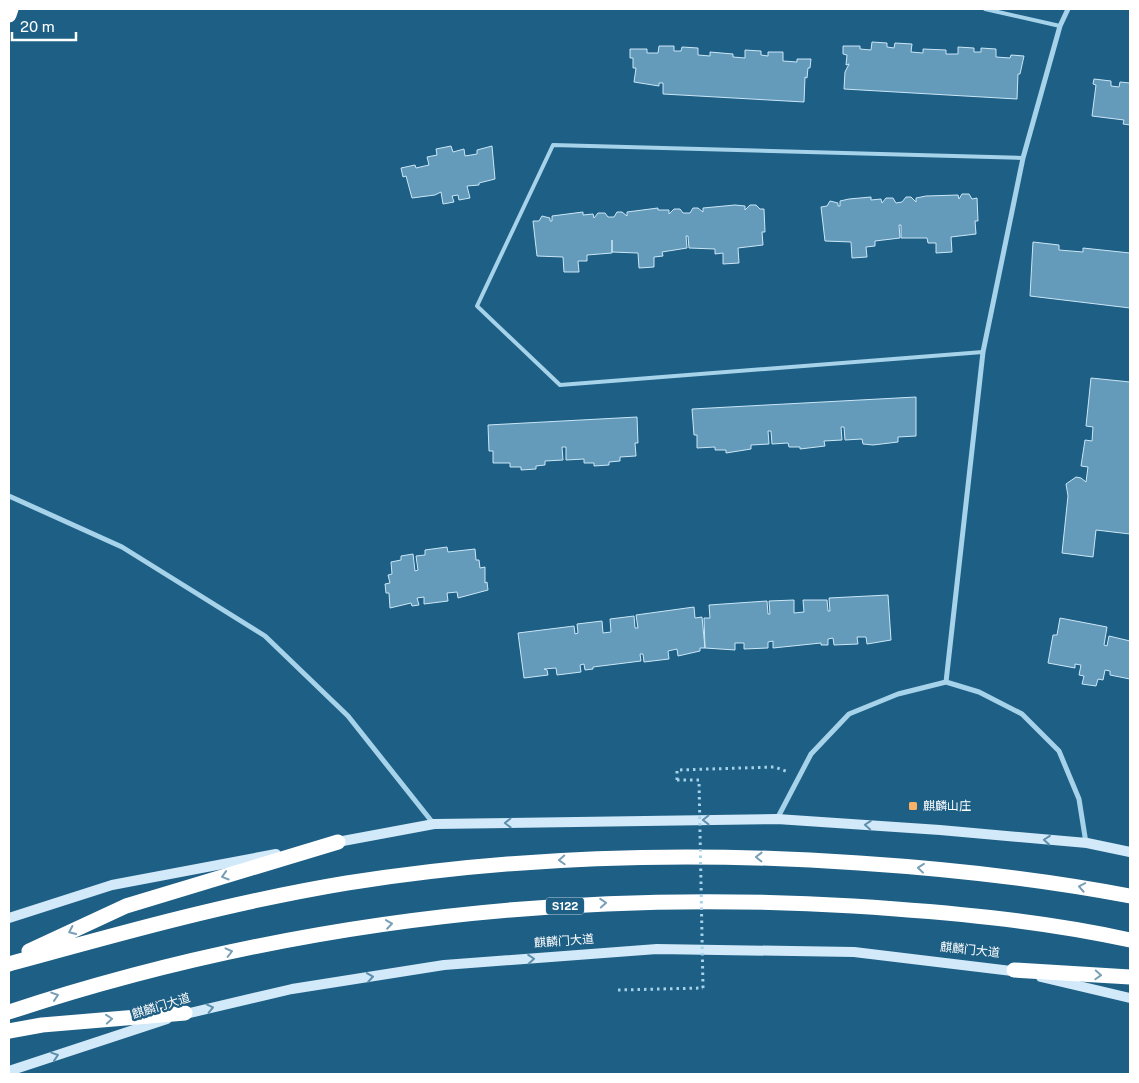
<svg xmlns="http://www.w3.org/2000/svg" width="1139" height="1083" font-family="'Public Sans','Noto Sans SC',sans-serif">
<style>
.building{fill:#649bba;stroke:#cbe7f7}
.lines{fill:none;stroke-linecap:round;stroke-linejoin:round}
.path{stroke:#a6d2ea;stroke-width:3;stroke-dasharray:2.5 4;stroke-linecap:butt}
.lane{stroke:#a6d2ea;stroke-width:4}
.street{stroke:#a6d2ea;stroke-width:5}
.secondary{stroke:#d1e9f8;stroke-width:10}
.highway{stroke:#fff;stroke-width:15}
.path-bridge{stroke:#a6d2ea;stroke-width:3;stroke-dasharray:2.5 4;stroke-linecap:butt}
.oneway{stroke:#5d8fad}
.oneway2{stroke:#789fb6}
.poi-dot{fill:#f9b265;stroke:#1e5f85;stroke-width:2}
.labels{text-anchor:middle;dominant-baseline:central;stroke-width:4.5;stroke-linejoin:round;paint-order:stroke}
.shield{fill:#1e5f85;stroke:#bccfda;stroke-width:1}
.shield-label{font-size:11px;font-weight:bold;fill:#fff}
.poi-label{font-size:12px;fill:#fff;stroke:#1e5f85;text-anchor:start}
.street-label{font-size:12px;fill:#fff;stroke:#1e5f85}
</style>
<rect width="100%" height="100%" fill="#1e5f85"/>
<path class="building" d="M872,42L887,43V47L894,48L895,43L912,44L911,52L923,53V49L946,50V54H958V47L974,48V52H981V48L996,49V57L1010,58L1011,55L1024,56L1020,74H1018L1017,99L844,89L845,72L849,64L846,65L847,55L843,54V46H860V49L871,50Z
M659,46H674V51H681L682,47L698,48V55L710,56V52L733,54V57L745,58V50L761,51V55L768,56V52H783V61L797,62V59H811L810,68H808L807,78L805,77L804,102L663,94V83H659V86L634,82L636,68H633V58H630V49H647V53H658Z
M1094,79L1111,81V86L1119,87L1120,82L1130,83V125L1123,124L1124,120L1092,116L1096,85L1093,84Z
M451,146L453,152L464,149L465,156L477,154V150L492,146L495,179L479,183V185L467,186L470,198L459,200L458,195L452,196L454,202L443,204L441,192L435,195L412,198L406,176L403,177L401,168L415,165L416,168L429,165L427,157L437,155L436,149Z
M962,194H969L972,199L977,198L978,221H975L976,234L951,237L952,252L936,253V243H928L927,238H901V225H899L900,238L875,241V246L866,247L867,257L852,258L851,242L825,241L821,207L827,206L830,201L838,203V206H840V201L849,199L871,197V200L881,199L882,203L886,198H893L896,203L902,202L906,197H911L916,202V198L926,196L958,195L959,199Z
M735,205L745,206V210L750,205H756L760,209H764L765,232H762L763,245L738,248L739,263L723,264V253L715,254V249L689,248L688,236H686L687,248L662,252L663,256L654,257V267L639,268L638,253L612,252V240V253L587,255V261H578L579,272H564L563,257L537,256L533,221H539L542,216L550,218V221H552V216L583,212V215L593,214L594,218L598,213H605L608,217H614L617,212H622L627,216V212L658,208V210H669V214L674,209H680L683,213H690L693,208H698L703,212V208Z
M1033,242L1059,245V250L1083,252V248L1130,253V308L1030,296Z
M1091,378L1130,382V534L1096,530L1093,557L1062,553L1068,496L1066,484L1076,477L1081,478L1086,482L1088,467L1081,466L1085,440L1092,441L1093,427L1086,426Z
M916,397V436L898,437V442L873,445L863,444L862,439L845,440L844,427H841L842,440L824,441L825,446L800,449V447H789L788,443L772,444L771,431H768L769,444L751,445V449L726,453V450H715V447L697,448V435H694L692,409Z
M637,417L638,443H635L636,456L620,457V461L609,462V465L594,466V463H584V459L566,460V447H562L563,460L545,461V465L536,466V469L521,470V467H510V463H493V451H489L488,425Z
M447,547L448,552L475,549L476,560H479L480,568L485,567V583L487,582L488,590L458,598L457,592L447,593L448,601L424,604V597L417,598L419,605L412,606L411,603L390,608L389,593H386L385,584L390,583L388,575L392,574L391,562L401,560V556L413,554L415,571L418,570L416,556L425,555V550Z
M888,595L891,640L867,644L866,637H857L858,644L834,645L833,638L828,639V645H821V643L773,648V641L768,642V648L744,649V643H735V650L705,648L704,618H710L709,605L767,601L768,614H770L769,601L794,600V613L804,612L803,600H827L828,611H830L829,598Z
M694,607L695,618L702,617L705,648H700V651L678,656L677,649L668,651L669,659L644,662L643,654H640L641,661L593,667V669L585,670L584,664L580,665L581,672L557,675L556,668L544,669L547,670L548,675L524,678L518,633L574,626L575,634L578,633L577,624L602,621L603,633L611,632L610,619L634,616L635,628H638L636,615Z
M1060,618L1107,627L1104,645L1107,646L1109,636L1130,641V679L1110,675V671L1105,670L1103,680L1098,679L1096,686L1082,684L1084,676L1079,675L1081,665L1075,664V668L1048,663L1053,635H1057Z"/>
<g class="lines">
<path class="path" d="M677,780V770L775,767L788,772
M618,990L703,988"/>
<path class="lane" d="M985,9L1060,26
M983,352L560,385L477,306L553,145L1023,158"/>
<path class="street" d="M9,496L122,547L265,636L348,716L433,823
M946,682L983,352L1023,158L1060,26L1068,9
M777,819L811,754L849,714L898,694L946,682L979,692L1022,714L1059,751L1079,799L1086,843"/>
<path class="secondary" d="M332,843L434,824L777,819L940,830L1087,843L1130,852
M9,918L112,885L276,854
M1041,977L1130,998
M181,1015L292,989L444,965L657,949L854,952L1020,972
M9,1071L167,1019"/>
<path class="highway" d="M9,15L11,9
M29,951L126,906L338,842
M9,964C121,933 232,902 347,883C517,856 687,851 859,863C950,869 1041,879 1130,896
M1014,970L1130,977
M9,1012C282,922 567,889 853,906C946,912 1039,920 1130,940
M9,1031L42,1025L185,1013"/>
<path class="path-bridge" d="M677,780H699L703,988"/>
</g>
<defs><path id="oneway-chevron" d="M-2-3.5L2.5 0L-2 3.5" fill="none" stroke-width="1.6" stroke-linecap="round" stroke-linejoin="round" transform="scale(1.25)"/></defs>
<g class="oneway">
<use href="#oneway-chevron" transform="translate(706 820) rotate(179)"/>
<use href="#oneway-chevron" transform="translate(508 823) rotate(179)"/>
<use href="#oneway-chevron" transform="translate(868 825) rotate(-176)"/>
<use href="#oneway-chevron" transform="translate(1047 840) rotate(-175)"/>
<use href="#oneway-chevron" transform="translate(531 959) rotate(-4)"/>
<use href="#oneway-chevron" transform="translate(370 977) rotate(-9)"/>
<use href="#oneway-chevron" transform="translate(210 1008) rotate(-13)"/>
<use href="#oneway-chevron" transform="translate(55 1056) rotate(-18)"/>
</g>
<g class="oneway2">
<use href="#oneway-chevron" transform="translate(759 857) rotate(-179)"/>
<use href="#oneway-chevron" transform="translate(562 860) rotate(177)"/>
<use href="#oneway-chevron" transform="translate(921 868) rotate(-174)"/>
<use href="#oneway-chevron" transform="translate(225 876) rotate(163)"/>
<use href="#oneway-chevron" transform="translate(1082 887) rotate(-169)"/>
<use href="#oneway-chevron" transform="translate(603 903) rotate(-4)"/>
<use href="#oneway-chevron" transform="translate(389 924) rotate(-8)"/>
<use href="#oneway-chevron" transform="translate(72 931) rotate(155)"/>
<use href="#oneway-chevron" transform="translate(229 952) rotate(-14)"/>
<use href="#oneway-chevron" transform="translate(1098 975) rotate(3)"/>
<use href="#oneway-chevron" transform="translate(55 996) rotate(-18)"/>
<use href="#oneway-chevron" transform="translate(109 1019) rotate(-5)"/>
</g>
<rect class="poi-dot" x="908" y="801" width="10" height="10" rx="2.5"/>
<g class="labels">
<rect class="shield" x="546" y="897.5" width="38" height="17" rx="4"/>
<g class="shield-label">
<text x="565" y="906">S122</text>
</g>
<g class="poi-label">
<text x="923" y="806">麒麟山庄</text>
</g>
<g class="street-label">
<text transform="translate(564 941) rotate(-4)">麒麟门大道</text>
<text transform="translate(970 950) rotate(6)">麒麟门大道</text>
<text transform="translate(161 1006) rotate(-17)">麒麟门大道</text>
</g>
</g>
<rect width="1139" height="1083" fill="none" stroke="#ffffff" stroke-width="20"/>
<path d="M12 32v8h64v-8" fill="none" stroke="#ffffff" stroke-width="2.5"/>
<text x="20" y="32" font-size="15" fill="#ffffff" stroke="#1e5f85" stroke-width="4" paint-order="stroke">20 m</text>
</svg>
